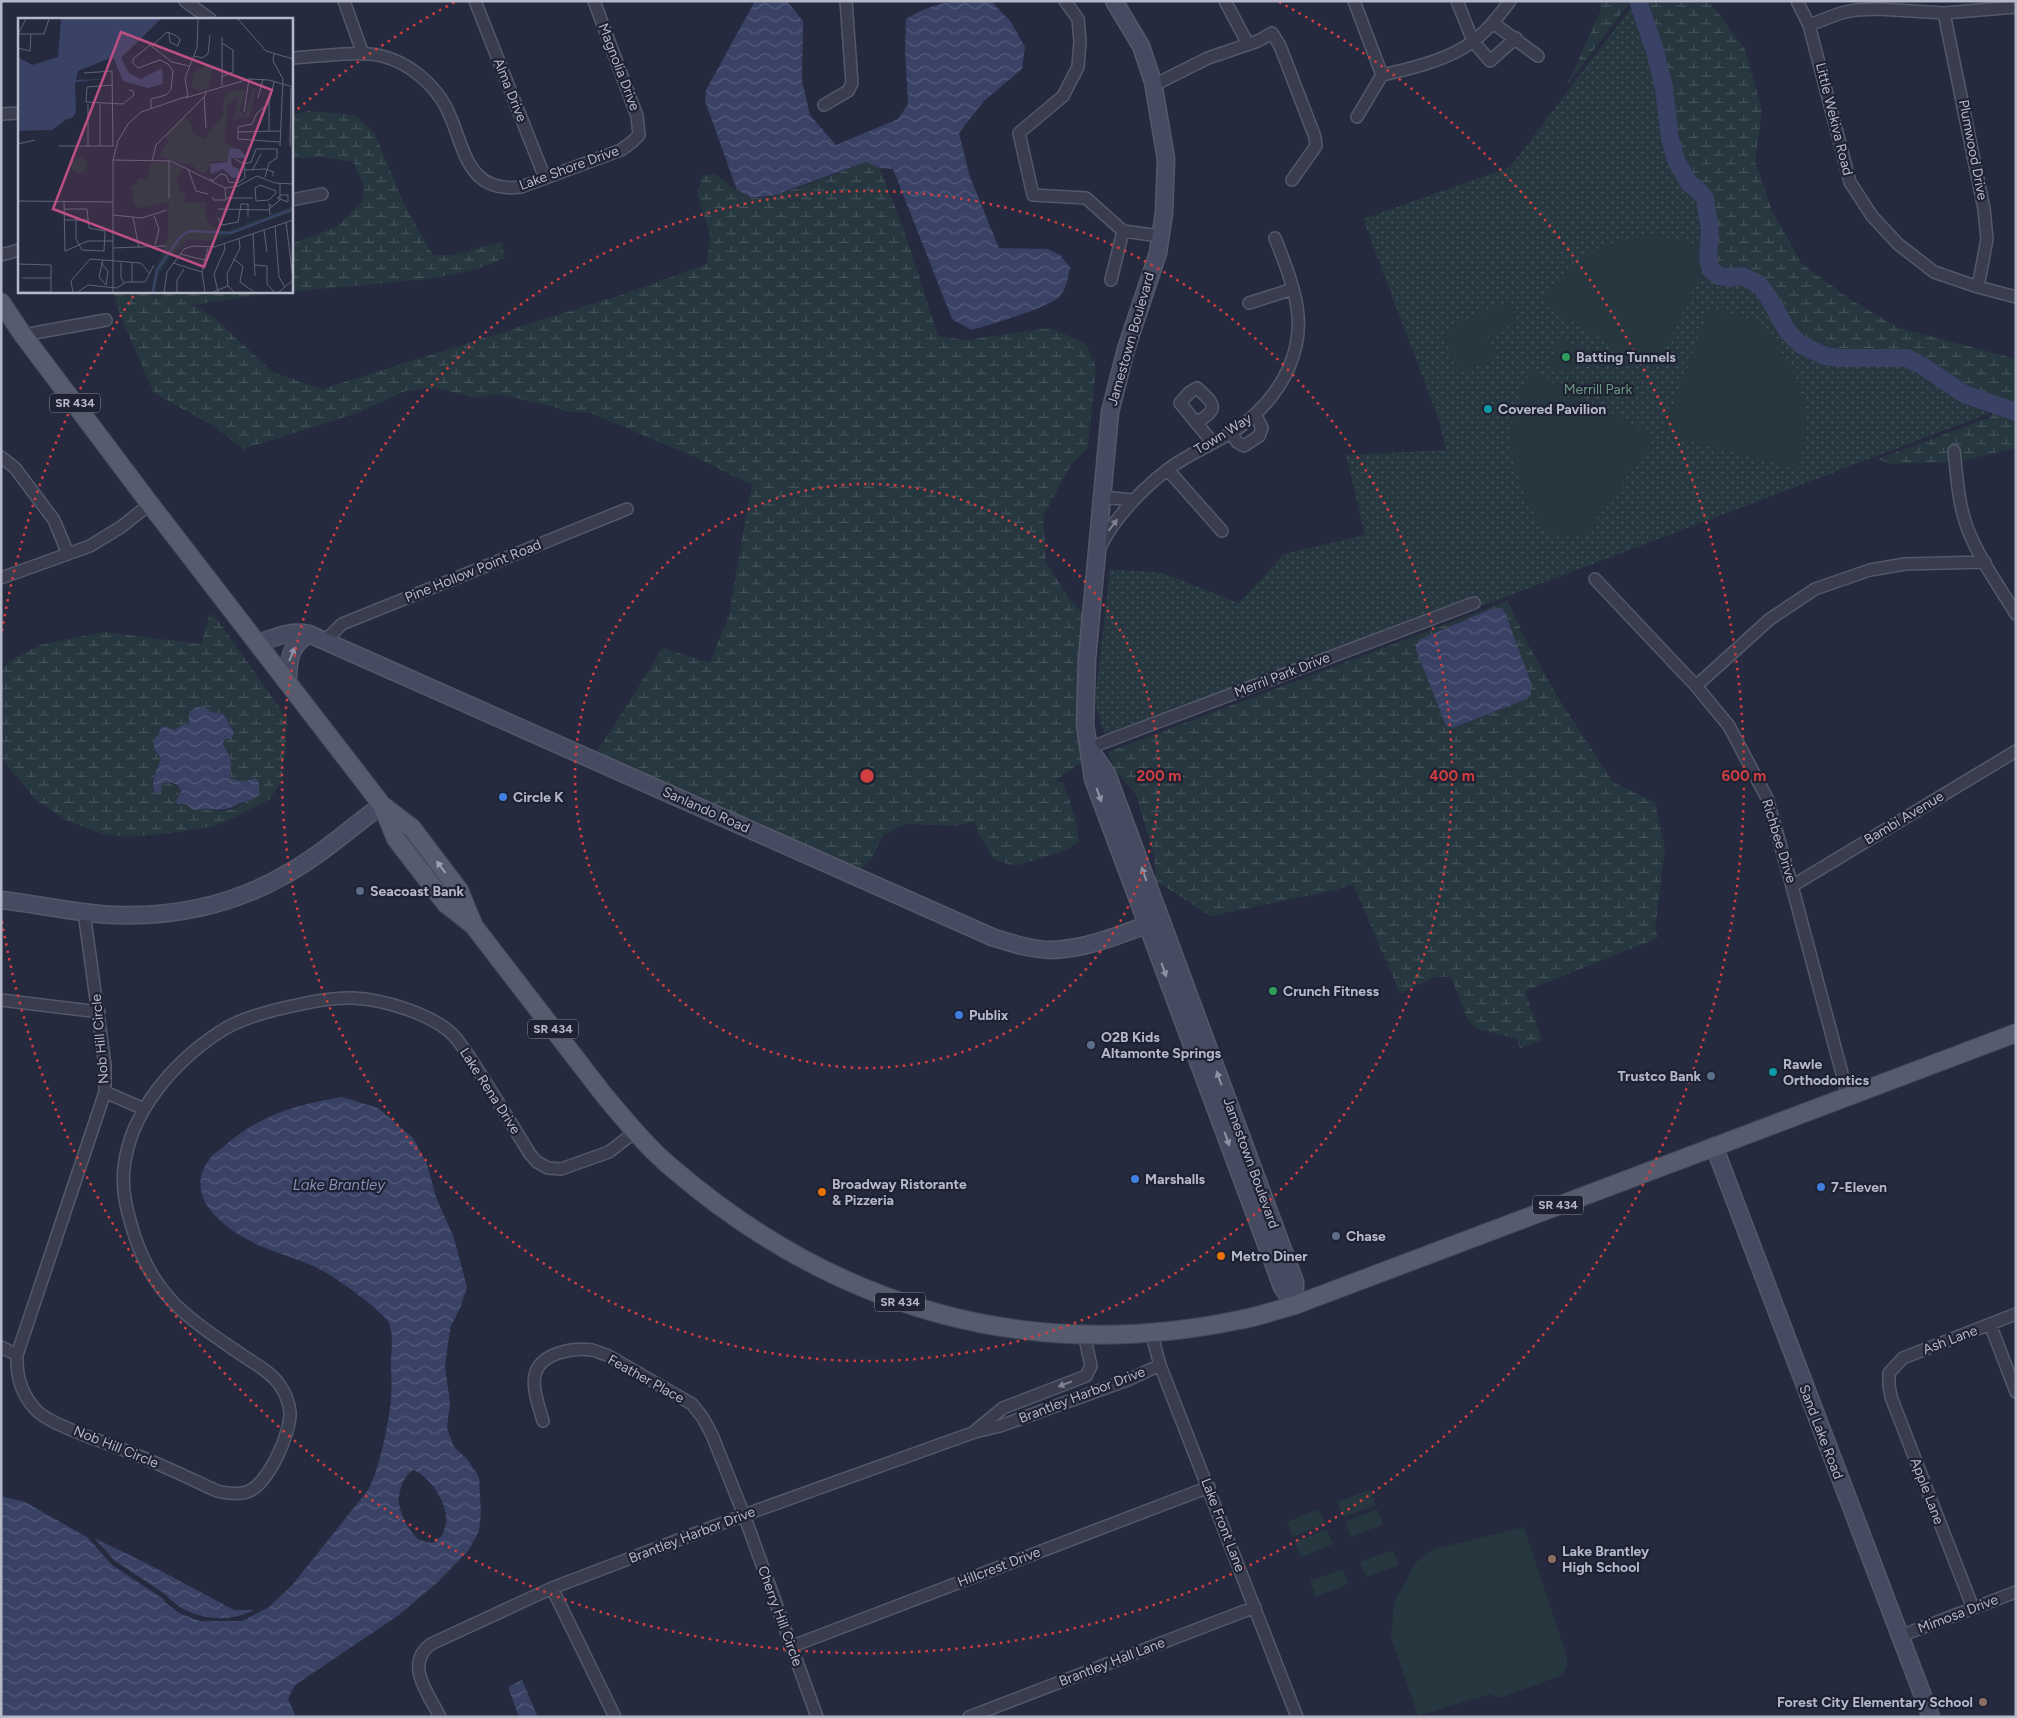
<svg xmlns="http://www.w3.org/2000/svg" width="2017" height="1718" font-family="Figtree,sans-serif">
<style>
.wetland{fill:url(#wetland-marsh);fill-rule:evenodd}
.park{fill:url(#park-dots)}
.pitch{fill:#27373f}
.water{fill:url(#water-waves);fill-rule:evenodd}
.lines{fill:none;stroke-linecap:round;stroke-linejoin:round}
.river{stroke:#394165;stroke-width:18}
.street-casing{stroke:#545869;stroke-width:14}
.secondary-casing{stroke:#545869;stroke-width:19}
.primary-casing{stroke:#424657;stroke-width:20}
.street{stroke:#393d4e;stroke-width:11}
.secondary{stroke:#474b61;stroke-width:16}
.primary{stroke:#575b6e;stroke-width:18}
.oneway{fill:#7d8192}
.oneway2{fill:#8e92a5}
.oneway3{fill:#9ea1b2}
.ring{fill:none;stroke:#d13e40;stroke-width:2.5;stroke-dasharray:2.5 5}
.leisure-dot{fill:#2e9e5b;stroke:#1e2233;stroke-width:2}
.culture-dot{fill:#0f9aa8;stroke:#1e2233;stroke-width:2}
.shop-dot{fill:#3f7fe0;stroke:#1e2233;stroke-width:2}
.service-dot{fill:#5c6f8a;stroke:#1e2233;stroke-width:2}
.food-dot{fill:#e8710a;stroke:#1e2233;stroke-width:2}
.education-dot{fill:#8d6e63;stroke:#1e2233;stroke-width:2}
.labels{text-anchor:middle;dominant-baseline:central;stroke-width:4.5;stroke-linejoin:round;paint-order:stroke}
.shield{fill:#1e2233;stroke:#888b9c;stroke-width:1}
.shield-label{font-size:12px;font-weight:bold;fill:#b5b8c9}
.street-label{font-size:14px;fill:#b5b8c9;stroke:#1e2233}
.poi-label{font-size:14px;font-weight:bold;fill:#b5b8c9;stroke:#1e2233;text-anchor:start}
.park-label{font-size:14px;fill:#6c9a81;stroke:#1e2233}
.water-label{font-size:15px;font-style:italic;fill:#848eb5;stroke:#1e2233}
.inset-river{fill:none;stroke:#394165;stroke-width:2.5}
.inset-road{fill:none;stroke:#5f6376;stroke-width:1}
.view{fill:#bd5082;fill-opacity:0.15;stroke:#bd5082;stroke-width:2.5}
.inset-edge{fill:none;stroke:#b5b8c9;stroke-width:2.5}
.centre{fill:#d13e40;stroke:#1e2233;stroke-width:2.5}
.ring-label{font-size:15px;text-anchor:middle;font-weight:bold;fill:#d13e40;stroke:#1e2233;stroke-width:4.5;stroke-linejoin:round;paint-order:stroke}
</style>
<defs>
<pattern id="wetland-marsh" width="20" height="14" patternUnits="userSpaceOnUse" patternTransform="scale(1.25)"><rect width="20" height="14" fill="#27373f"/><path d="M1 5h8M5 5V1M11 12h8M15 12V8" fill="none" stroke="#445259"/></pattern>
<pattern id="park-dots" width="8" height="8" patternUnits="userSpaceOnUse" patternTransform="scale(1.25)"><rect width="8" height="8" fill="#27373f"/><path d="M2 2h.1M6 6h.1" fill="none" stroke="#445259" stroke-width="1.8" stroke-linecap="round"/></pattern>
<pattern id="water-waves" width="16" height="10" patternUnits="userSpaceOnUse" patternTransform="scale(1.25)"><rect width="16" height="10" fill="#394165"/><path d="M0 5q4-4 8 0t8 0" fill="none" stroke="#535a7a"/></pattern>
</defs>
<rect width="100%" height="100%" fill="#252a3e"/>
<path class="wetland" d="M1599,1H1631L1567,85L1601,10Z
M1638,1H1709L1745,49L1762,111L1755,161L1772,211L1802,264L1851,300L1897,327L2016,359V448L1961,461L1958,445L1948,447L1949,462L1890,464L1878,459L1991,417L1994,411L1909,359L1825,356L1798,344L1760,286L1745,276H1723L1715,270L1711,257L1714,230L1708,198L1694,182L1679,158L1673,139L1665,85L1652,37Z
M309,111L355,115L375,134L405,206L433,255H451L501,242L505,258L474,270L429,279L265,294L192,305L212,316L273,372L322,389L627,293L707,264L710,234L697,193L703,175L716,174C724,182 741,195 752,198C769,202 845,170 866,162L880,168L907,239L938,336L966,340L1050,328L1085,343L1096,367L1088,448L1070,466L1043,516L1046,562L1068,597L1086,616L1085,764L1077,765L1055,781L1063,783L1075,816L1079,841L1067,850L1015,866L995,860L980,837L975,822L953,826L906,824L883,835L871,859L857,872L595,755L663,648L710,663L729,614L752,484L737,478L700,459L590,413L563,411L562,409L497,394L477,398L435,388L405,391L360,412L244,449L210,424L154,393L121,318L113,291H291V244L338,226L363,200V183L353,162L322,157L291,159V115Z
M1508,601L1525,639L1559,699L1613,782L1655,803L1665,848L1655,929L1658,938L1525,991L1542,1040L1520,1048L1517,1039L1478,1029L1468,1020L1451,977H1436L1400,993L1353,884L1336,890L1211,916L1156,881L1154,855L1136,794L1115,770L1108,752ZM1502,608L1527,699L1452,728L1446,726L1416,650L1421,639L1491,609Z
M210,613L219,622L288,720L286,734V752L283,763L281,782L270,799L232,819L210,827L173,833L128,837L102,834L66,820L36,800L1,758V670L10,661L39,645L104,632L201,644ZM205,707L211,712L223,714L234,731L231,738L225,739L223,743L225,751L231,760L229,771L230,778L243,782L246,802L233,809L220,811L209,809L193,810L186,804H181L179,797L181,789L167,782L162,784V789L152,783L161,757C156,748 158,738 161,728L166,726L175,730L189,724V719Z"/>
<path class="park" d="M1634,4L1647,38L1660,86L1669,140L1674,160L1690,185L1704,199L1709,231L1706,258L1711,273L1722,280H1744L1757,290L1794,347L1823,360L1908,363L1990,413L1108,748L1095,701L1110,569L1163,573L1239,603L1284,554L1365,535L1346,455L1446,450L1440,423L1363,219L1510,167Z"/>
<path class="pitch" d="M1646,236C1668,237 1687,240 1707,250L1699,277L1658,364L1649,367L1543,304C1562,262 1602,242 1646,236Z
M1511,302L1516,324L1487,335L1496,360L1459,373L1443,332L1479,313Z
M1709,310C1724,313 1747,315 1760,325C1768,330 1774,341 1779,349C1808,391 1811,420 1798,469L1669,435L1665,427Z
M1562,338L1583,350L1568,375L1549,364Z
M1531,371L1648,433L1650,445L1586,533C1575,536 1566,539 1556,535C1529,524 1512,466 1511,440C1511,417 1519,391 1531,371Z
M1370,1490L1376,1505L1343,1517L1337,1502Z
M1319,1509L1325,1524L1293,1537L1287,1522Z
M1377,1509L1383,1524L1351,1537L1345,1522Z
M1524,1527L1567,1657V1666L1563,1675L1500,1698L1490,1694L1418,1716L1391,1637L1394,1603L1415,1563L1434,1549Z
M1327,1529L1333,1544L1301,1557L1295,1542Z
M1393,1550L1399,1565L1366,1577L1360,1562Z
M1343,1569L1348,1584L1316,1597L1310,1581Z"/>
<path class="water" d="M755,1H787L803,21L802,81L810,115L836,145L898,119L908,104L905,50L906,19C937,0 955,1 991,1L1011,22L1025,47L1022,69L984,101L959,133L970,177L999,248L1048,249L1060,255L1070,267C1068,278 1067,287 1060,296C1049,308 989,325 971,330L952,319L893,169L880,168L866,162L775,195L752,198L737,190L705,101L706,90Z
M1502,608L1506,615L1531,683V694L1527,699L1452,728L1446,726L1416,650V644L1421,639L1491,609Z
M197,707H205L211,712L223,714L234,732L231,739H225L223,743C225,750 230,755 231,762C232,767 229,771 230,778L243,782L256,778L259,783V795C253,800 248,800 241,803C226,810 226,810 210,809C204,808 199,810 193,810L186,804H178L175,802L181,793V789C175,783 170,780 162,784L161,793H156C148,784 158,769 161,758L154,749V739L158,736L161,728L166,726L175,730L182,725L189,724C189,715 187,711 197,707Z
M342,1097L378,1108L413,1138L427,1164L436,1197L454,1238L467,1287L461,1306L451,1326L448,1343L445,1367L450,1402L447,1428L454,1447L467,1459L479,1477L481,1513L479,1531L468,1551L439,1581L399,1615L295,1685L288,1699L296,1717H1V1496L25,1502L87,1537L112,1565L162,1598L168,1605L181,1614L200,1621H242L269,1607L293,1584L368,1490C379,1471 389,1422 391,1399C392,1386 391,1374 391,1361C391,1349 394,1335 389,1323C383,1311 335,1277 321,1270C305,1261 282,1255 265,1248C230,1233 179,1200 210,1158C213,1154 218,1151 222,1148C257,1116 295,1105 342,1097ZM414,1470C429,1477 445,1499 446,1517C447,1523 444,1530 442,1536L432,1543C427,1542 421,1541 417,1538C409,1531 400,1514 399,1503C398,1493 404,1473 414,1470Z
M94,1538L148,1564L234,1610H254C226,1625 186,1619 165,1594L115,1561Z
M522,1680L538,1717H519L508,1687Z"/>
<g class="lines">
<path class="river" d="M1638,1L1655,51L1664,88L1670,139L1676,160L1689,183L1697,189L1705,198L1710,231L1708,259L1711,270L1719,276L1731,278L1742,276L1759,284L1769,298L1788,332L1801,345L1825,356L1840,358H1907L1921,365L1964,394L2016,412"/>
<defs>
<path id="street" d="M185,1L210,19
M344,1L363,54
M475,1L545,178
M1065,1L1078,19L1080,41L1078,67L1063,96L1019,133L1033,195L1086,198L1123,231L1111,280
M1225,1L1248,44
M1354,1L1382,75
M1457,1L1473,41L1490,61L1516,38
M1797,1L1809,25L1850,182L1872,216L1898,244L1934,272L1978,287L2016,297
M1944,13L1984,209L1987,239L1978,287
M1493,23L1538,56
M1809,25L1841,13L1856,10L1878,9L1944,13L2016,7
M291,58C317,57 358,50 382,56C409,63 433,83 446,107C465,144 464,194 521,187L621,150L632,142L639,135L637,116L594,1
M1382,75C1409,69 1439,62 1463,48C1483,37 1497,18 1510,1
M1154,85L1208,58L1258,41L1272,33L1280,46L1315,137L1316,146L1292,180
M824,105L848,91L852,83L846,1
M1,114L19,113
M1357,117L1382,75
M291,200L322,194
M1123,231L1160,236
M1,255L19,250
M1249,303L1293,289
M23,335L106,320
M1196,423C1218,409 1217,406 1197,388L1190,392L1180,403L1213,443
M1231,432L1237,442L1244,446L1259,436L1262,428L1255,414
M1954,451C1957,476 1958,503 1967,527C1978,557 1999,586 2016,614
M1,457L15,468L54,520L68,554
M1168,470L1222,531
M1101,497L1133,500
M1100,547C1116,516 1140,491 1167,470C1193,450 1227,440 1251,418C1283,390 1304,350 1297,307C1293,283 1284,261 1275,238
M1,578L90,546L121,527L150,504
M1595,579L1696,686L1729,726L1767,798L1792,886L1848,1096
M325,641L342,624L627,509
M1696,686L1770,619L1815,589L1870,570L1905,564L1985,562
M1089,748L1474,603
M1792,886L2016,751
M84,912L105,1065V1092L17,1355C16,1376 21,1394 36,1410C51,1426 111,1444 134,1454C162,1465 189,1478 217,1491C226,1493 238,1495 247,1492C268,1485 291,1433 290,1412C289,1402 284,1391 279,1384C271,1373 259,1366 248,1359C222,1341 194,1324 172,1301C155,1283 143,1261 135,1237C128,1215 121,1192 124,1168C130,1112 173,1063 218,1033C235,1021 258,1014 279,1009C302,1004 329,997 353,998C382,999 433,1014 454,1036C467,1051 477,1069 488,1086C502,1108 516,1131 530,1154L537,1162L548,1168L561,1169L609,1152L636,1131
M1,1000L99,1012
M105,1092L144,1109
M1990,1324L2016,1392
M1151,1332L1160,1365L1297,1717
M1,1347L17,1355
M543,1421C539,1406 532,1389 535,1375C540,1353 573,1347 592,1350C597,1351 602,1354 607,1355L692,1404L703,1418L712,1435L744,1515L817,1717
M976,1430L1003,1408L1086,1376L1091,1366L1084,1334
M552,1588L615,1717
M1973,1608L1891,1397L1889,1385V1373L1903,1358L2016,1314
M1900,1636L2016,1592
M790,1647L1209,1487
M440,1717C428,1693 404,1664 431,1644L552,1588L744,1515L975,1432L1000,1426L1128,1380L1160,1365
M969,1717L1255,1607"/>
<path id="secondary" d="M1114,1L1141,46L1153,82L1166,159L1164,213L1158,253L1126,349L1110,412L1087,659L1085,724L1093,779L1282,1287L1295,1305
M259,643C276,637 291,630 309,634L992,937C1011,943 1032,950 1052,950C1089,949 1126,932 1160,920
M288,681C288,660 290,645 309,634
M1091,751L1107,774L1295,1282V1305
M1,900C39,904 77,914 115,915C173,917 232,905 283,876C319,857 350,828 382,805
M1714,1146L1931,1717"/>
<path id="primary" d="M1,302L23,335L150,504L382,805L412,828L459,890L473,924
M382,805L396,839L446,904L473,925L604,1095C625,1120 647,1147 672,1168C835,1308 1027,1364 1239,1320C1258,1317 1276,1310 1295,1305L2016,1033"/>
</defs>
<use href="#street" class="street-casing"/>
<use href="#secondary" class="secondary-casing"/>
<use href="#primary" class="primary-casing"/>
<use href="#street" class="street"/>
<use href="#secondary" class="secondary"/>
<use href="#primary" class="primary"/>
</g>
<defs><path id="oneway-solid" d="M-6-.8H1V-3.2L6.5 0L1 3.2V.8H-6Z" transform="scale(1.25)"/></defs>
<g class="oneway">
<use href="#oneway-solid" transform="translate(1113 525) rotate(-52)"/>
<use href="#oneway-solid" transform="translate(1065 1384) rotate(159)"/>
</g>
<g class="oneway2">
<use href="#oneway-solid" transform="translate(292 654) rotate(-68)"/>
<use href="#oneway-solid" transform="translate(1099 795) rotate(70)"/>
<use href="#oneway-solid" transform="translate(1144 874) rotate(-110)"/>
<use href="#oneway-solid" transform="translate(1164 970) rotate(70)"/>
<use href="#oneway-solid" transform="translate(1219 1078) rotate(-110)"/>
<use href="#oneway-solid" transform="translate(1227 1139) rotate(70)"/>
</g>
<use class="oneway3" href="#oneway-solid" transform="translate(441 867) rotate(-127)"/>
<g class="ring">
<circle cx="867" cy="776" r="292"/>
<circle cx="867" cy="776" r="585"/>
<path d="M2 631A877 877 0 0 1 136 292M292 114A877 877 0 0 1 455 2M1279 2A877 877 0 1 1 2 921"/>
</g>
<g class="leisure-dot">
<circle cx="1566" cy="357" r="5"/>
<circle cx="1273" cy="991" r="5"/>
</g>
<g class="culture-dot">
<circle cx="1488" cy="409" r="5"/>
<circle cx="1773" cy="1072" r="5"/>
</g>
<g class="shop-dot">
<circle cx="503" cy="797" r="5"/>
<circle cx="959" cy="1015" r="5"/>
<circle cx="1135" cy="1179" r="5"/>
<circle cx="1821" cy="1187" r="5"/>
</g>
<g class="service-dot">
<circle cx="360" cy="891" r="5"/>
<circle cx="1091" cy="1045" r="5"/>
<circle cx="1711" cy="1076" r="5"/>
<circle cx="1336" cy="1236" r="5"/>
</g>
<g class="food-dot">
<circle cx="822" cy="1192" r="5"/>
<circle cx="1221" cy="1256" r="5"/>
</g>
<g class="education-dot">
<circle cx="1552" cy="1559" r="5"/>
<circle cx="1983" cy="1702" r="5"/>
</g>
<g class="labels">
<g class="shield">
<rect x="50" y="393.5" width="50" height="19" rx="4"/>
<rect x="528" y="1019.5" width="50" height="19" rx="4"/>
<rect x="1533" y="1195.5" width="50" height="19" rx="4"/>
<rect x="875" y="1292.5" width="50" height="19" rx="4"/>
</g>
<g class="shield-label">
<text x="75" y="403">SR 434</text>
<text x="553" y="1029">SR 434</text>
<text x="1558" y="1205">SR 434</text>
<text x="900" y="1302">SR 434</text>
</g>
<g class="street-label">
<text transform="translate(619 67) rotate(69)">Magnolia Drive</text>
<text transform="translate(510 90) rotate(68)">Alma Drive</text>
<text transform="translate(1834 119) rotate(76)">Little Wekiva Road</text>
<text transform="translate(1973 150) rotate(79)">Plumwood Drive</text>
<text transform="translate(569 168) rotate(-20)">Lake Shore Drive</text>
<text transform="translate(1131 339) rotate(-74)">Jamestown Boulevard</text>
<text transform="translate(1223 434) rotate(-32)">Town Way</text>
<text transform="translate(473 571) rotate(-22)">Pine Hollow Point Road</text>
<text transform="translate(1282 675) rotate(-21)">Merril Park Drive</text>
<text transform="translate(706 810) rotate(24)">Sanlando Road</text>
<text transform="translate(1904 818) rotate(-31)">Bambi Avenue</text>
<text transform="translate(1779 841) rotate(73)">Richbee Drive</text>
<text transform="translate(100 1039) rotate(-95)">Nob Hill Circle</text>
<text transform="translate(490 1091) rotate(57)">Lake Rena Drive</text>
<text transform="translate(1251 1163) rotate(70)">Jamestown Boulevard</text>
<text transform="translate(1950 1340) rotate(-21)">Ash Lane</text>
<text transform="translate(646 1379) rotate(29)">Feather Place</text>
<text transform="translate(1082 1395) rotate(-21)">Brantley Harbor Drive</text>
<text transform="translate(1821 1432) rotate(69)">Sand Lake Road</text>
<text transform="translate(116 1447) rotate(22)">Nob Hill Circle</text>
<text transform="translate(1927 1491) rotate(69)">Apple Lane</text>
<text transform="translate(1223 1525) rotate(69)">Lake Front Lane</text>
<text transform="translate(692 1535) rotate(-21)">Brantley Harbor Drive</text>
<text transform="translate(999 1567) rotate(-21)">Hillcrest Drive</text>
<text transform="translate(1958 1614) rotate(-21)">Mimosa Drive</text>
<text transform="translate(780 1616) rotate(70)">Cherry Hill Circle</text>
<text transform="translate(1112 1662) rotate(-21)">Brantley Hall Lane</text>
</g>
<g class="poi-label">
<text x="1576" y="357">Batting Tunnels</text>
<text x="1498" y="409">Covered Pavilion</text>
<text x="513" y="797">Circle K</text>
<text x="370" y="891">Seacoast Bank</text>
<text x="1283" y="991">Crunch Fitness</text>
<text x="969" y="1015">Publix</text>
<text x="1101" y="1037">O2B Kids<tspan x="1101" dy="16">Altamonte Springs</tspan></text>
<text x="1783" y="1064">Rawle<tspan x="1783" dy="16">Orthodontics</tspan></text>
<text x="1701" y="1076" text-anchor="end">Trustco Bank</text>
<text x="1145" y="1179">Marshalls</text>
<text x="832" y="1184">Broadway Ristorante<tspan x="832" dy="16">&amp; Pizzeria</tspan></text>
<text x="1831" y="1187">7-Eleven</text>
<text x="1346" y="1236">Chase</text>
<text x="1231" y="1256">Metro Diner</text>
<text x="1562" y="1551">Lake Brantley<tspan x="1562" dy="16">High School</tspan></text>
<text x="1973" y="1702" text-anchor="end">Forest City Elementary School</text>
</g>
<g class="park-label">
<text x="1598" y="389">Merrill Park</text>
</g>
<g class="water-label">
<text x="339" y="1185">Lake Brantley</text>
</g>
</g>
<g transform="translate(18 18)">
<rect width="275" height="275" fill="#252a3e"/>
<path d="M189,46L195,50L190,68L193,70L181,73L174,69L176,55ZM234,71H238L232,99L217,101L214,108L220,79L209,87L207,125L215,128L209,143H193L189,153L184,156L173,146H163L143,138V132L151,124L148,118L167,99L174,108L172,112L186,121L205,97L206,78L214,72H227L222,94L227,97ZM137,144H150V184L123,190L115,186V173L110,170L119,166V161H130L132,147ZM275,188V194L200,221L190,223L170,221L149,243L139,259L137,274H133L137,253L150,221V233L163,218L172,213L198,216L193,207L199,212L209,213Z" fill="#27373f"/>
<path d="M151,144L166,150L159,160L161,174L168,175L165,184H188V199L198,215L172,213L163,218L150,233Z" fill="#27373f"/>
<path d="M53 147a8 8 0 1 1 16 0a8 8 0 1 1-16 0ZM155 194a6 6 0 1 1 12 0a6 6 0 1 1-12 0ZM154 211a6 6 0 1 1 12 0a6 6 0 1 1-12 0Z" fill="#27373f"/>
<path d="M43,1H143L103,40L111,55L123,61L144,50L145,66L130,70L105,63L96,41L92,40L60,53L58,62L88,61L57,64L58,94L54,100L49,101L34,112L0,113V39L14,47L40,39ZM212,130L222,131L229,140H213L214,148L221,151V159L215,160L205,151L193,156L192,146L209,144Z" fill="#394165"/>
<path class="inset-river" d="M135,274L139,252L163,218L172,213L213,215L275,191"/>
<path class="inset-road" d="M220,1L248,33L275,41M0,16H26L31,1M0,16L8,1M204,19V68M134,28L149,14L157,17L162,21L160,28L152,24L151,15M0,30L12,33L13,16M256,36L255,43L265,61L262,128M176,38L184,40L190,36L192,17M66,55L94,53L95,128M203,59L215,54V32L204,25M256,64L251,85L239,95L234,106L220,109V121L262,124M95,67L69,69L68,84L105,86L116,77L115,73L111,72M170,78L167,60L179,30L180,1M186,79L188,110M167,80L231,61L251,62L275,69M240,80L245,61M251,85V113M133,90V81L148,77L153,72L155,53L150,46L142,42L120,50L115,45V41L132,27L154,44L171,48M226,94L231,61M220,114L262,113M0,126L17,122M41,128H96M70,128V86M82,128V86M272,128L273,70M217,141L226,146L233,144L238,131H259V140L251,145L247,159M95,142L153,143L207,170L220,168L239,158L257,165L275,166M134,143L138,127L187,78L188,73M170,151L178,173L190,176M235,151L243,136M227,152L247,151L256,154L254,158M192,160L195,163L202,156L208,157L211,164L220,165L227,160L226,146M242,167L258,173V175L251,182L238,183L237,170ZM262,177H270V184L259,180L262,178M194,179L196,182H208L207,170M208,180H235M151,181V142M0,183L95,184M46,184L47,233L70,223H95M46,191H69L71,210L87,213L86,233L64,232L58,221V202M200,191L250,192L262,182V165M95,197L124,200L149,192M252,197L251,186L255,189M136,198L141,211L137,227M115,199L121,230M200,200L204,207L220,204L223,186H230V199M46,202H70M268,204L275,261M257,208L261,259L267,269M246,212L249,234M235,216L237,258M95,230L148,228M162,236L187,242M215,241L225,248L222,264L236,274M85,242L81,259L88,267M83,245L90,253L88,267M103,245V260L106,265M155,245L184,254M0,246L33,247V274M237,247L249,248V266L256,274M4,260H33M114,264V245M0,274H33M55,274L53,263L72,241L123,245L131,255M60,274L70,267L99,270L108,264H127L136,247M95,274V142L100,123L110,106L123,94L170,78M146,274L149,254L166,231L175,228L196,229L275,202M159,274V262L166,251M187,274L184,254L190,230M195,274L210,268M200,274L196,256L207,231L206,226M216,274L210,268L209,256L222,230L221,220M261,274L275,262"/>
<path class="view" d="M103,14L254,72L186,249L35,191Z"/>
<rect width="275" height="275" class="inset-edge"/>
</g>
<circle cx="867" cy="776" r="8" class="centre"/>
<g class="ring-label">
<text x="1159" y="781">200 m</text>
<text x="1452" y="781">400 m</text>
<text x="1744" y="781">600 m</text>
</g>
<rect width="2017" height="1718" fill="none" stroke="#b5b8c9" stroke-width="5"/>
</svg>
